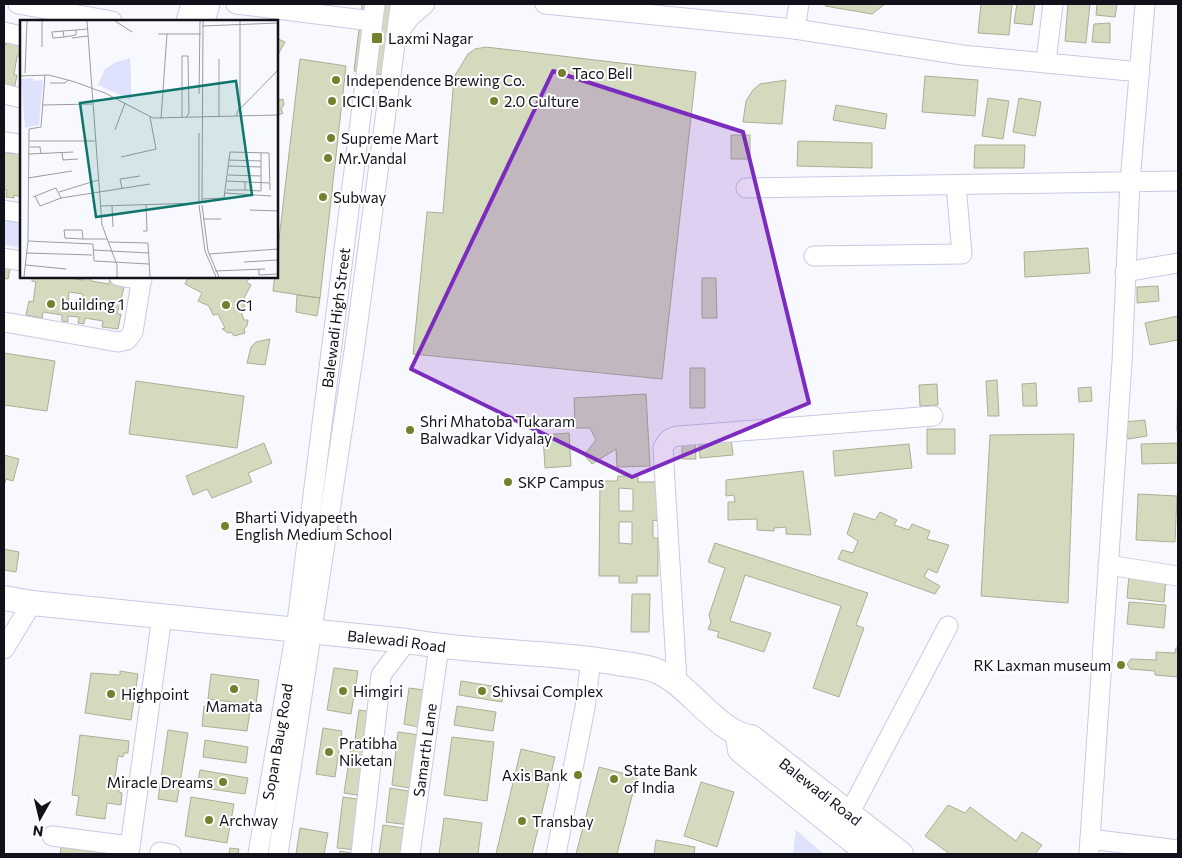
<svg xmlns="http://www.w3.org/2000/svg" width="1182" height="858" font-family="Commissioner,sans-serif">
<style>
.green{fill:#dfe2fd}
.building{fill:#d4dabe;stroke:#aaaf94;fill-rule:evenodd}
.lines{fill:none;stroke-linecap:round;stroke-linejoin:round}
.minor-casing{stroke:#c7cae5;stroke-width:21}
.major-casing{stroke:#c7cae5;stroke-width:26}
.minor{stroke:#fff;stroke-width:19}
.major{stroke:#fff;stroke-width:24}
.marked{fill:#7b2cbf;fill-opacity:0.2;stroke:#7b2cbf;stroke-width:4;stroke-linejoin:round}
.poi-dot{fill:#76802c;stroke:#fff;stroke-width:2}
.labels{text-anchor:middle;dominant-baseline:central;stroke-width:4;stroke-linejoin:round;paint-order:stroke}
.poi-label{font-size:15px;fill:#10111a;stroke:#fff;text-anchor:start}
.street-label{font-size:15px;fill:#10111a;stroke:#fff}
.inset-road{fill:none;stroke:#9b9ca3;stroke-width:1}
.view{fill:#0f766e;fill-opacity:0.15;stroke:#0f766e;stroke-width:2.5}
.inset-edge{fill:none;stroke:#10111a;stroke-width:2.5}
</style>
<rect width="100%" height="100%" fill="#f8f9fe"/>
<path class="green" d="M4,217L21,219V248L4,245Z
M796,830L824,854H793Z"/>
<path class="building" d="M362,4H401L393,76L354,71Z
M826,4H885L872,14L825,6Z
M981,4H1012L1009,35L978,33Z
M1017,4H1035L1032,25L1014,23Z
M1068,4H1090L1086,43L1065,41Z
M1097,4H1117L1115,17L1096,15Z
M1110,23V43L1092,42L1094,24Z
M7,38L21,41V56H17L14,75H17L14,90L4,89V44L6,45Z
M276,38L285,42L276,58Z
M486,47L696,72L662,379L413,354L427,212L443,213L454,77L468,54L475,49Z
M300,59L346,66L320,298L273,291Z
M925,76L978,80L975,116L922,112Z
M786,80L782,124L743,122L746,101L753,90L760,84Z
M276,94L280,100L283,99L284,105L281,109L283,113L276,116Z
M988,98L1009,101L1003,139L982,136Z
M1019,98L1041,102L1035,136L1013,132Z
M836,105L887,114L885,129L833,120Z
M731,135H750V159H731Z
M798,141L872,143V168L797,166Z
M975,145H1025L1024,168H974Z
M16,147L21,148V197L14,195V198L6,197L7,190H4V152L14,154Z
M1088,248L1090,273L1025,277L1024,252Z
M4,262L11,263L8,279L4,278V281Z
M32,276H74V279L84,280V276H91V281L109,284L110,278L126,280L117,314H121L118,329L102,327L103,321L85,318L84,324L78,323L79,317L68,316V322L62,321V315L43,312L42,318L26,315L29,301L33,302L36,282L32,281ZM69,292L83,294L82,305L68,303Z
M185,276H252L246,282L251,285L243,300L245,307L240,308L244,320H248L247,326L244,329L245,333L234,336L231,332L228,333L222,329L225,328L218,314L213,315L209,306L198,301L202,293L185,284L188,277Z
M702,278H716L717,318H702Z
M1158,286L1159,301L1137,303V287Z
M297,295L320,298L317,316L296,312Z
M1178,316V340L1150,345L1145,323Z
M270,339L265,365L247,363L251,347L256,342Z
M4,353L55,361L47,411L4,405Z
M1178,365V431H1177Z
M690,368H705V408H690Z
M997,380L999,416H988L986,381Z
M136,381L244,396L237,448L129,434Z
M1036,383L1037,406H1023L1022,384Z
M937,384L938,405L920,406L919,385Z
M1091,387L1092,401L1079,402L1078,388Z
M646,394L650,466L617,467L616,449L592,464L584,455L596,440L590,428H575L574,398Z
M1145,420L1147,436L1128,439L1125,422Z
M927,429H955V454H927Z
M569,433L571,466L545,468L543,435Z
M1074,434L1068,603L981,596L990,435Z
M731,439L733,455L700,458L699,442Z
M264,443L272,463L248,473L252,482L212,498L207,489L193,495L186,476Z
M695,443L696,459H682V444Z
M1178,443V463L1142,464L1141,444Z
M909,444L912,468L835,476L833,451Z
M4,455L19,459L13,481L6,479L4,486Z
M803,471L811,535L786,534V527L774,528V531L757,530V519L728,520V502H735L734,495L726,496V480Z
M618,476H638V482H659V521L653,520V538H658V576H637V583H619V576H599L600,481H617ZM619,488L633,489V511H619ZM619,522H632V544L619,543Z
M1138,494L1177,496L1175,542L1136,540Z
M880,512L897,520L894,525L909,530L912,524L930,531L927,539L949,545L937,573L928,569L924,577L940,586L935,594L838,559L842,550L853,553L858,541L847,534L854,513L875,520Z
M715,543L868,593L856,625L864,628L839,697L813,688L841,606L745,575L730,621L771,633L764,652L717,637L719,632L708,629L711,622L709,615L725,568L708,562Z
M4,549L19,552L16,572L4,570Z
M1129,575L1166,579L1164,602L1127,598Z
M632,594H650L649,632H631Z
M1129,602L1166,605L1164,628L1127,624Z
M1176,648H1178V677L1155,675V671L1130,669L1127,664L1131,659L1156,660V652L1175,653Z
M334,668L358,671L351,714L327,710Z
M120,671L138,674L131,720L85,713L91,673L120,675Z
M211,674L259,680L256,705L208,699Z
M461,681L504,688L502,702L459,695Z
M409,688L424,690L418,727L404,724Z
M204,706L250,711L247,731L202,726Z
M457,706L496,712L493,731L454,725Z
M359,710L374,712L368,749L354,747Z
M323,728L342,731L335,777L316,774Z
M168,730L188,733L177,802L158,799Z
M398,732L420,735L415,789L392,785Z
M80,735L129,741L128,753H124L123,757L118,756L114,786L119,787V792L122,793L121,805L107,803L105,819L76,815L79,796L72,795Z
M452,737L494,742L487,801L444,795Z
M205,740L248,747L246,763L203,757Z
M351,748L370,751L363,796L344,793Z
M521,749L555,757L532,854H496Z
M599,767L637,777L617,854H576Z
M200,770L248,778L245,794L197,787Z
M701,782L734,792L717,847L684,836Z
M390,788L414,792L409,825L386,822Z
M191,797L234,804L227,843L185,836Z
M343,797L363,800L357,850L337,848Z
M948,805L965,813L970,807L1016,841L1022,832L1042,845L1035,854H950L925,836Z
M444,818L482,823L478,854H439Z
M383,825L411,829L407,854H379Z
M300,828L328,833L324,854H296Z
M656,840L695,847L694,854H654Z
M61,847L106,853V854H60Z
M230,848L239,849L238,854H229Z
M340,851L357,854H339Z"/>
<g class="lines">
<defs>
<g id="minor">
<path d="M18,4L112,21"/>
<path d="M236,4L372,21"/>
<path d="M545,4L795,29L962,55L1140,72"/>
<path d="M186,21L191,4"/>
<path d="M205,21L210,4"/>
<path d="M795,29L799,4"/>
<path d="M4,32L21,36"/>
<path d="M396,36L410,17L425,4"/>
<path d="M1046,61L1053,4"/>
<path d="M4,94L21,98"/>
<path d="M4,142L21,144"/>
<path d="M746,188L1178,181"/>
<path d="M4,210L21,213"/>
<path d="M814,256L962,254L956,185"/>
<path d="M4,258L21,261"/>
<path d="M1125,272L1178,263"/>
<path d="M119,276L142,280"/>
<path d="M4,322L118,342L127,340L133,332L142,276"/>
<path d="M1108,565L1178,576"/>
<path d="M4,649L32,603"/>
<path d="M677,681L663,448C667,440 670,437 679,436L933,416"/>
<path d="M849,814L948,626"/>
<path d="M52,836L130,846"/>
<path d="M1090,839L1178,850"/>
<path d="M160,852L171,854"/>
<path d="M129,854L162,616"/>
<path id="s1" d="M258,854L296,630L375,4"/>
<path d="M278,854L354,352L400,7"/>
<path d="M361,854L381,675L407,641"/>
<path id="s2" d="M410,854L439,646"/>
<path d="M556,854L585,708L591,659"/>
<path d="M1089,854L1122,362L1130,182L1145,4"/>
</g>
<g id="major">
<path id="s3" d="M4,598L32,603L407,641C475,653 544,651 612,662C626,665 643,665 657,671C689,684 718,734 751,737L901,854"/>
<path d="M738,736L740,750L869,854"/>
</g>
</defs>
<use href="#minor" class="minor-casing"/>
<use href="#major" class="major-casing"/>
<use href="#minor" class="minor"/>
<use href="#major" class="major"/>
</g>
<path class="marked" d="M553,71L743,132L809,403L632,477L411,369Z"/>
<g class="poi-dot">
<rect x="371" y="32" width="12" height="12" rx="2.5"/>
<circle cx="562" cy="73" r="5"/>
<circle cx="336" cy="80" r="5"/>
<circle cx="332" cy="101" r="5"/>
<circle cx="494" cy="101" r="5"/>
<circle cx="331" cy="138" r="5"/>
<circle cx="328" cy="158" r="5"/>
<circle cx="323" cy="197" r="5"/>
<circle cx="51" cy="304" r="5"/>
<circle cx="226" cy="305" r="5"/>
<circle cx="410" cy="430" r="5"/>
<circle cx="508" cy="482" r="5"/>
<circle cx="225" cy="526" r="5"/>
<circle cx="1121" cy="665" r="5"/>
<circle cx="234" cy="689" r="5"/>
<circle cx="343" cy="691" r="5"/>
<circle cx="482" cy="691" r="5"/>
<circle cx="111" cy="694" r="5"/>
<circle cx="329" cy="752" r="5"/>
<circle cx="578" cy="775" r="5"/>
<circle cx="614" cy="779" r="5"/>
<circle cx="223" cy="782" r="5"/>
<circle cx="209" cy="820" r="5"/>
<circle cx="522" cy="821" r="5"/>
</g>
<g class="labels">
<g class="poi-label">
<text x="388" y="38">Laxmi Nagar</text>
<text x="572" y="73">Taco Bell</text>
<text x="346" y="80">Independence Brewing Co.</text>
<text x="342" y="101">ICICI Bank</text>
<text x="504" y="101">2.0 Culture</text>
<text x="341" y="138">Supreme Mart</text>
<text x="338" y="158">Mr.Vandal</text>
<text x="333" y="197">Subway</text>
<text x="61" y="304">building 1</text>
<text x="236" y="305">C1</text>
<text x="420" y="421">Shri Mhatoba Tukaram<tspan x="420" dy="17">Balwadkar Vidyalay</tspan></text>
<text x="518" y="482">SKP Campus</text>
<text x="235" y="517">Bharti Vidyapeeth<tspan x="235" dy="17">English Medium School</tspan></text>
<text x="1111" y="665" text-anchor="end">RK Laxman museum</text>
<text x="353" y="691">Himgiri</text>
<text x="492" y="691">Shivsai Complex</text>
<text x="121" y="694">Highpoint</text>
<text x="234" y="706" text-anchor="middle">Mamata</text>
<text x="339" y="743">Pratibha<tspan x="339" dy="17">Niketan</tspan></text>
<text x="624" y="770">State Bank<tspan x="624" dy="17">of India</tspan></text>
<text x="568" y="775" text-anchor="end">Axis Bank</text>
<text x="213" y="782" text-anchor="end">Miracle Dreams</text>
<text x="219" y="820">Archway</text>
<text x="532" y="821">Transbay</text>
</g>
<g class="street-label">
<text stroke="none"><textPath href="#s1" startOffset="542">Balewadi High Street</textPath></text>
<text stroke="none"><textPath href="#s3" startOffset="395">Balewadi Road</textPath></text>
<text stroke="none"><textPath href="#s1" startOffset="114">Sopan Baug Road</textPath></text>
<text stroke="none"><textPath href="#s2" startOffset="105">Samarth Lane</textPath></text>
<text stroke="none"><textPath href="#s3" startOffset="862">Balewadi Road</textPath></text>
</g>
</g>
<g transform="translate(20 20)">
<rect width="258" height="258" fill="#f8f9fe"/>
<path d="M110,38L111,54V80L78,65L85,49L96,42ZM13,58V61L23,60L19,105L5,108L1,59Z" fill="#dfe2fd"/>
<path class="inset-road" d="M67,1L82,205L97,245V257M95,1L112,12M182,6L258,3M56,10V15L44,17L43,11L56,10L67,9M43,11L32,12L33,18L44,17M138,14H181M52,18L68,16M22,27V1M5,53L7,1M0,56L29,55L55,62L85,73L133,98L258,95M30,63H45L48,60M179,74L180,1M23,85L72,84M220,89L258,50M199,96V39M216,96L220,86V1M162,97V36H168L169,93L166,98M141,99L147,14M95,110L105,83M179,113V181M9,121H75M10,127H20L21,133M42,132L43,140L58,139M9,134L53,132M101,137L136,129L130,97M208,140L241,141M208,146L241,147M208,155L241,156M8,158L52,151M207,161L249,163M102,168L100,159L120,156M207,170H225V161M225,170L241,171V133M39,172L78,160M205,173L251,176M15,176L20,186L41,178L130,164M13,177L36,168L41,178M182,179L204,178L210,132L249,133L250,170M182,181L183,1M179,185L185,231L196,257M182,185L188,231L199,257M80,186L178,183M92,186L93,207M230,190L258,191M183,199H201M123,211H127L126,185M63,219L62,210H44L45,218L63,219H87M8,221L73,224L74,241L129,244M88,222L128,223L130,257M73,230L128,233M7,233L72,235M189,234L258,229M224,242L258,240M6,245L46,249M239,249V255L258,254M195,251L245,249M4,257L8,221L9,109L21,107L25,55"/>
<path class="view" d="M216,61L232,175L76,197L60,83Z"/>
<rect width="258" height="258" class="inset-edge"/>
</g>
<rect width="1182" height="858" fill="none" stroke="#10111a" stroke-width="10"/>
<g transform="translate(40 818) rotate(188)" stroke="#ffffff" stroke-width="4" paint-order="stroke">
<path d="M0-4L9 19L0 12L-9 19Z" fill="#10111a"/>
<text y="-8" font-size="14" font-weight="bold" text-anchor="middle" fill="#10111a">N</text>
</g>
</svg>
